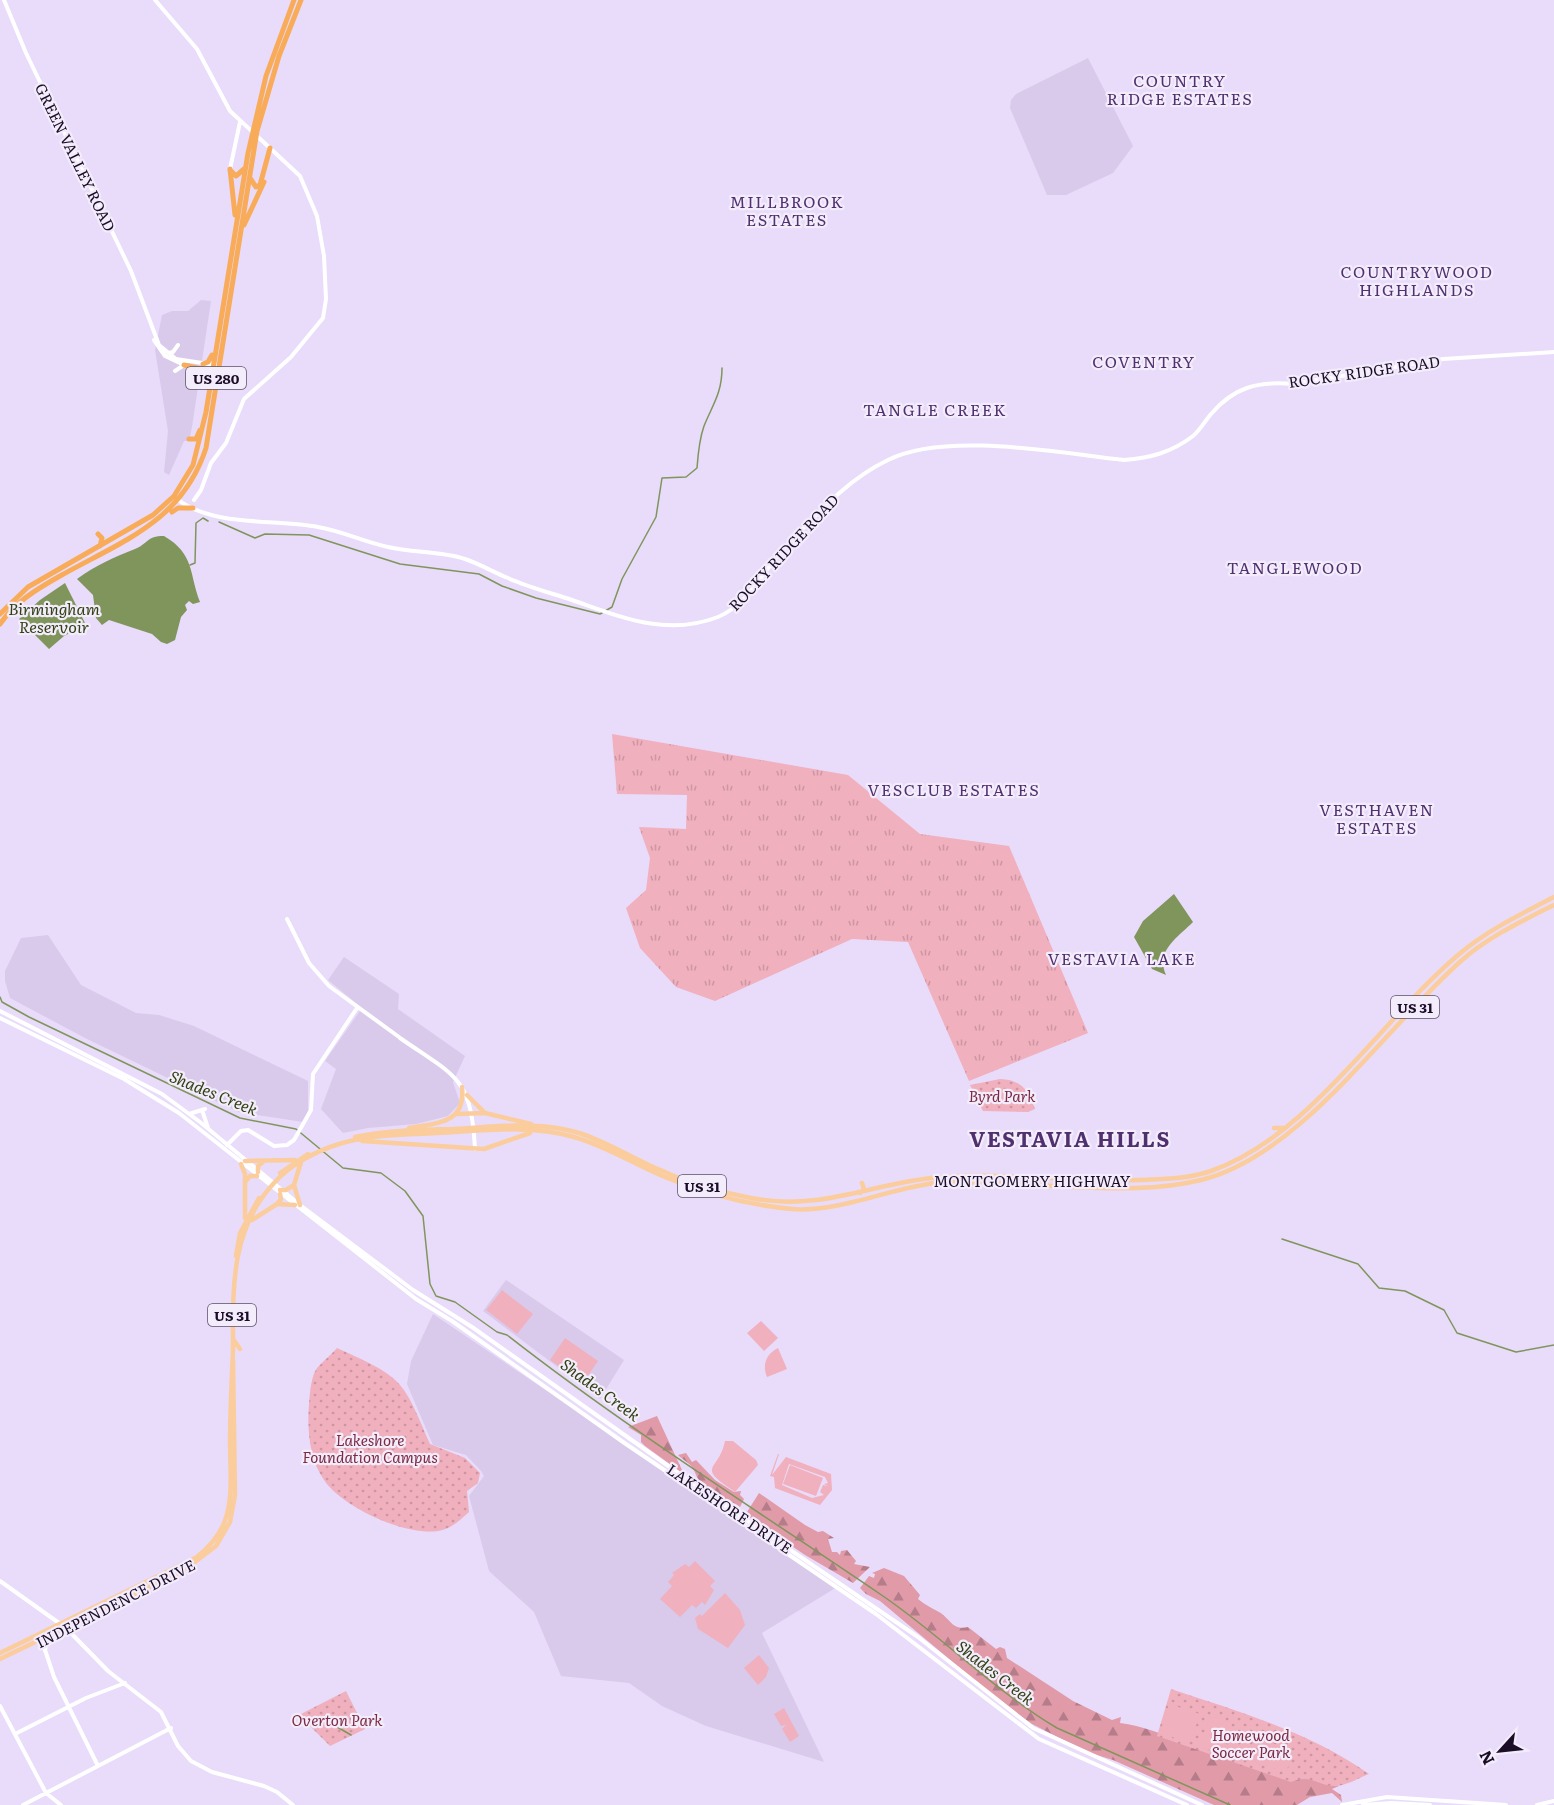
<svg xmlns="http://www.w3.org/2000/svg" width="1554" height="1805" font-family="Literata,serif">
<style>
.built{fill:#d9caeb}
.grass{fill:url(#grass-tufts)}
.forest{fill:url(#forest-firs)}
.park{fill:url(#park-dots)}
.pitch{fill:#f0b0bd;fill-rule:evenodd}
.water{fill:#7f955b}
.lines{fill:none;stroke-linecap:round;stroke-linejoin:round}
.stream{stroke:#7f955b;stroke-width:1.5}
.secondary{stroke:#fff;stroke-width:4}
.primary{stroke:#fbcd9c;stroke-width:4.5}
.highway{stroke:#f8ac5a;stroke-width:5}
.labels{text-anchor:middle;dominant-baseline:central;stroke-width:4.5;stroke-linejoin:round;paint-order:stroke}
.shield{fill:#f3ecfb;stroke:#5c5067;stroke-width:1.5}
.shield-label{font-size:14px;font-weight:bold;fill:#1b0d28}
.street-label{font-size:15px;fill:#1b0d28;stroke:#f3ecfb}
.park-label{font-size:15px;font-style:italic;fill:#7c2a42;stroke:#f3ecfb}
.neighbourhood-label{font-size:16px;letter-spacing:1.5px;fill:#513070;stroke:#f3ecfb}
.water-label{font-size:16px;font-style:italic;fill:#324115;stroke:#f3ecfb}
.district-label{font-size:21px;font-weight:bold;letter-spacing:1.5px;fill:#513070;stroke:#f3ecfb}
</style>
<defs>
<pattern id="grass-tufts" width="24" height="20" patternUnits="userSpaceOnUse" patternTransform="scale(1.5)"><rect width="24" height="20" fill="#f0b0bd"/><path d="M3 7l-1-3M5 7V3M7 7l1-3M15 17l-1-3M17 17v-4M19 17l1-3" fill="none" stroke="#cd96a2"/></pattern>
<pattern id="forest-firs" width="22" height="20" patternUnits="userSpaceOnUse" patternTransform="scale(1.5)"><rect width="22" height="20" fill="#e09aa8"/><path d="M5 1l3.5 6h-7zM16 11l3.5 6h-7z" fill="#b57c89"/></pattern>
<pattern id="park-dots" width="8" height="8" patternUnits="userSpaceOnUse" patternTransform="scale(1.5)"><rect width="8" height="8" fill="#f0b0bd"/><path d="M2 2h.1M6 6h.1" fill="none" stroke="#cd96a2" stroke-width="1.8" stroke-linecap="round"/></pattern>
</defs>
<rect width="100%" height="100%" fill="#e9dbfa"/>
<path class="built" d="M1088,58L1133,146L1113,173L1066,195H1047L1010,108L1011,100L1016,94Z
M201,300L211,301L192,427L189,441H184L169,475L164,472L168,431L155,350L162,315L172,311H188Z
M48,935L81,985L136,1013L159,1015L194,1026L308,1081V1111L303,1122L238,1112L85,1038L10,998L5,981V971L21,938Z
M344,957L399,994L398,1009L465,1056L453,1082L460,1103L448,1116L416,1124L368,1128L343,1133L321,1109L336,1069L325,1061L362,1008L328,980Z
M506,1280L624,1360L600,1399L483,1311Z
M433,1314L837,1587L762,1633L824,1762L706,1726L662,1706L629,1683L561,1676L534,1612L489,1571L469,1496L484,1476L481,1471L466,1455L433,1445L407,1384L411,1361Z"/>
<path class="grass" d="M612,734L848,775L920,834L1009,846L1088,1033L969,1081L908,942L852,939L715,1001L676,987L640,948L626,908L646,890L650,858L639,827L686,829L687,795L617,794Z"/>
<path class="forest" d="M657,1416L682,1470V1473L645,1446L641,1442V1435L628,1427Z
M686,1453L692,1462L696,1460L715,1480L734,1492L741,1491L740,1495L744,1499L740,1507C733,1500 717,1499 707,1491C699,1485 697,1475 692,1467C689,1463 682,1459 678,1455Z
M759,1493L805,1525L818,1532L823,1531L834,1538L828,1539L832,1552H837L840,1555L841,1551L847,1550L856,1561L854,1564L870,1567L853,1583L805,1555L749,1517L747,1512Z
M884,1568L904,1576L920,1595L918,1599C925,1605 932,1608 939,1612C950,1618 952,1631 968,1627L996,1649L1000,1647L1005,1649L1007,1658L1073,1701L1112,1720L1121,1717L1120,1723C1164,1729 1205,1755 1248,1765C1279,1772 1309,1774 1339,1786L1332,1789L1341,1795L1342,1802L1332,1793L1310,1797L1297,1805H1214L1113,1760L1087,1752L1032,1724L992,1695L880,1601L866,1594L860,1588L869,1576L874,1578L875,1574L872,1573Z"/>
<path class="park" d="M1000,1079C1022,1080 1028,1090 1035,1109L1028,1112L983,1111L970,1085Z
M337,1348C403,1378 402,1378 430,1444L465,1458L480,1473L478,1483L467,1491L469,1512C460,1520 451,1529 438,1531C405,1536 342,1507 324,1480C309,1459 307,1428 309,1404C310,1393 311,1376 317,1368C323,1361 331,1355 337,1348Z
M1171,1689C1240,1712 1309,1732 1369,1774C1359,1778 1347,1785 1337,1786C1318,1787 1312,1773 1291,1782L1157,1736Z
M346,1691L365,1729L330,1746L299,1715Z"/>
<path class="pitch" d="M502,1290L533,1314L517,1334L486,1310Z
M761,1321L778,1338L764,1351L747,1333Z
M565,1338L598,1361L583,1383L550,1360Z
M778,1348L787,1369L767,1377C762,1365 766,1354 778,1348Z
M725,1441H733L756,1460L758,1465L735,1492C694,1465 719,1472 725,1441Z
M778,1454H779L772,1475L786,1457L831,1474L832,1490L820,1505L775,1488L774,1477L770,1476ZM789,1464L825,1477L828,1483L824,1484L828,1486L823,1485L820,1492L824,1495L812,1498L782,1485Z
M790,1465L823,1478L816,1496L783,1484Z
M695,1561L715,1581L710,1586L714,1590L705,1605L702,1602L696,1608L692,1605L680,1617L660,1599L672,1586L668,1582L674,1575L672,1573L685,1564L689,1567Z
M725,1593L740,1610L745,1625L728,1648L698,1629L695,1618L700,1614L702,1616Z
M759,1655L769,1668L766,1677L758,1685L744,1668Z
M1169,1704L1200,1714L1190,1743L1160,1733Z
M784,1708L799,1736L790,1742L782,1729L786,1725L781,1726L774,1714Z
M1210,1716L1232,1723L1222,1754L1200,1747Z
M1263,1740L1294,1751L1286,1772L1255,1762Z"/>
<path class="water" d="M164,536C195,554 189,574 200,602L193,604L189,601L185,605L187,610L181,617L175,640L167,644L161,642L152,634L109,620L102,625L96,618L93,595L77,579C96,565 115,557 135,549C148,544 146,536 164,536Z
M65,583L86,625L64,636L49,649L19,619L40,600Z
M1174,894L1193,922C1177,938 1155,951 1166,975L1152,969L1134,937L1143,921Z"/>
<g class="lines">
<path class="stream" d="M219,522L255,538L265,534L309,535L400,564L479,574L502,586L536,598L600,614L612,607L622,579L656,517L662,478L686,477L697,468C698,454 699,440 704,426C713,404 722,393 722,368
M190,565L195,563L196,523L203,518L208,521
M0,997L2,1002L29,1017L240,1118L296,1129L343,1168L381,1173L405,1191L423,1216L430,1284L436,1296L455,1302L497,1332L507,1335C626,1428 755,1509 880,1594C941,1635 993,1690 1057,1728L1230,1805
M1282,1239L1358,1264L1379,1288L1405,1291L1444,1310L1457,1333L1516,1352L1554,1345
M302,1717L332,1724L351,1735"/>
<path class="secondary" d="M4,0L26,53L131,271L159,345L176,359L215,365
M155,0L197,49L230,111L300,176L317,216L324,256L326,299L323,318L291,357L244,399L226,443L211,463L201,490L194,500
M230,169L240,122
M154,340L165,356L184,365
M168,353L173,352L178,345
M175,371L184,365
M177,499C212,527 276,519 318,527C342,531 364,542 388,547C413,553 440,551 465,559C480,564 493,572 508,578C528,587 551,593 572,600C621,617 666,637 718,617C750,604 765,566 789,543C819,512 848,479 888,460C945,431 1060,453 1124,460C1151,458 1172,452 1193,436C1200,430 1205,421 1211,414C1234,387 1258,381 1293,384L1443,359L1554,352
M287,919L309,963L329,986L399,1037
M0,1011L162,1094L200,1122L300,1205L413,1290L472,1327L698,1487L918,1637L1033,1728L1202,1805
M0,1018L124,1079L179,1113L416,1299L452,1321L623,1442L876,1614L1039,1739L1187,1805
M400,1038C456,1077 471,1076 475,1149
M203,1113L208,1128
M189,1114L205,1109
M227,1145L241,1131L248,1130L274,1146L287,1145L294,1140L311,1110L313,1074L357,1008
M0,1581L66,1628L108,1671L161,1712L178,1746L191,1761L212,1772L264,1786L277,1792L293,1805
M41,1638L54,1677L98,1766
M45,1651L47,1637
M0,1706L46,1793L61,1805
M15,1734L86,1698L125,1683
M23,1805L171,1728
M1342,1805L1387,1797L1506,1805
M1363,1805L1391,1803L1430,1805
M1537,1805L1554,1801"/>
<path class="primary" d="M467,1095L485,1113
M457,1114L485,1113L531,1124
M409,1128C437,1123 466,1124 462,1087
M1274,1128H1285
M355,1137C387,1130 421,1130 454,1129C494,1127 539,1120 579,1133C604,1141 627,1155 651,1166C683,1181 717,1192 751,1198C823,1212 873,1182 941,1177C1006,1172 1073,1183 1139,1180C1163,1179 1188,1179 1211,1171C1310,1136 1379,1022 1458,955C1486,931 1521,914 1554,897
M362,1141L484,1149L530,1133
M245,1161L295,1160
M241,1164L245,1174V1218
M258,1172V1166L263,1162
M280,1173L308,1154
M245,1182L250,1176H257
M280,1190H286L294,1185
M860,1193L864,1189L862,1183
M277,1204L281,1199L280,1194
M300,1205L294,1185L301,1162
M252,1220L277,1204L295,1205
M236,1256L240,1233L259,1198
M233,1339L240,1349
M0,1653L197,1557C208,1548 218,1538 224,1523C234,1499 230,1468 230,1442C230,1410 232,1379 233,1349C233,1289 230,1230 274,1183C290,1165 316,1151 339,1144C371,1134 405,1135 437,1133C481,1131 532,1124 574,1137C606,1146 634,1164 665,1177C705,1194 749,1205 792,1209C840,1213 894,1186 943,1182C980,1183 1016,1184 1052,1186C1102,1188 1152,1192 1201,1180C1299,1157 1386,1027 1461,961C1488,937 1522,921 1554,905
M0,1659L183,1571L216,1546L230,1522L235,1495L233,1360"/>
<path class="highway" d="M230,169L235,215
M230,170L236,176L244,169
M250,178L256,187L260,185L270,148
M244,225L264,182
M203,364L208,362L212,355
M184,365L205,370L210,381
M189,439H196L200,430
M172,512L178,508H193
M98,534L102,538L100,546
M0,614L28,587L153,515L174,496L193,465L206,412L248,153L266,76L294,0
M0,624C15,602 37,589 60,576C122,541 182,522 206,448L257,131L279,56L301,0"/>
</g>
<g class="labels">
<g class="shield">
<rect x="186" y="367" width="60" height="22" rx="4.5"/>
<rect x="1391" y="996" width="48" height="22" rx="4.5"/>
<rect x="678" y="1175" width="48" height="22" rx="4.5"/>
<rect x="208" y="1304" width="48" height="22" rx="4.5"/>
</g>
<g class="shield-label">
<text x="216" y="378">US 280</text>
<text x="1415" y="1007">US 31</text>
<text x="702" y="1186">US 31</text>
<text x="232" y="1315">US 31</text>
</g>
<g class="street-label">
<text transform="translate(76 157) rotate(64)">GREEN VALLEY ROAD</text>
<text transform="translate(1364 371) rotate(-8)">ROCKY RIDGE ROAD</text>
<text transform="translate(783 552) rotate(-47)">ROCKY RIDGE ROAD</text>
<text x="1032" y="1180">MONTGOMERY HIGHWAY</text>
<text transform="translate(730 1508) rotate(34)">LAKESHORE DRIVE</text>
<text transform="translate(115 1603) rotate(-27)">INDEPENDENCE DRIVE</text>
</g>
<g class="park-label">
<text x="1002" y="1095">Byrd Park</text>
<text x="370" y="1439">Lakeshore<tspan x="370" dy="17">Foundation Campus</tspan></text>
<text x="337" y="1719">Overton Park</text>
<text x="1251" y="1734">Homewood<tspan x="1251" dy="17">Soccer Park</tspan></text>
</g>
<g class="neighbourhood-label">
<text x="1180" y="80">COUNTRY<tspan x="1180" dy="18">RIDGE ESTATES</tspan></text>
<text x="787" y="201">MILLBROOK<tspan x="787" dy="18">ESTATES</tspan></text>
<text x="1417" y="271">COUNTRYWOOD<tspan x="1417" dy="18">HIGHLANDS</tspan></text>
<text x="1144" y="361">COVENTRY</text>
<text x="935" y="409">TANGLE CREEK</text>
<text x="1295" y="567">TANGLEWOOD</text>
<text x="954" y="789">VESCLUB ESTATES</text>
<text x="1377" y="809">VESTHAVEN<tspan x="1377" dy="18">ESTATES</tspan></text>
<text x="1122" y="958">VESTAVIA LAKE</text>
</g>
<g class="water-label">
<text x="54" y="608">Birmingham<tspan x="54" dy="18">Reservoir</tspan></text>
<text transform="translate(214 1092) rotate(22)">Shades Creek</text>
<text transform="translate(601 1389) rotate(36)">Shades Creek</text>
<text transform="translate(996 1672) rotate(38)">Shades Creek</text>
</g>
<g class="district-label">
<text x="1070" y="1137">VESTAVIA HILLS</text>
</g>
</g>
<g transform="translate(1500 1751) rotate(243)" stroke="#f3ecfb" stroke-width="4.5" paint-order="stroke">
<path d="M0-4.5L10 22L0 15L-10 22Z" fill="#1b0d28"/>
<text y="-9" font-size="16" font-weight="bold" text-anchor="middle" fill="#1b0d28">N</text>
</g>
</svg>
